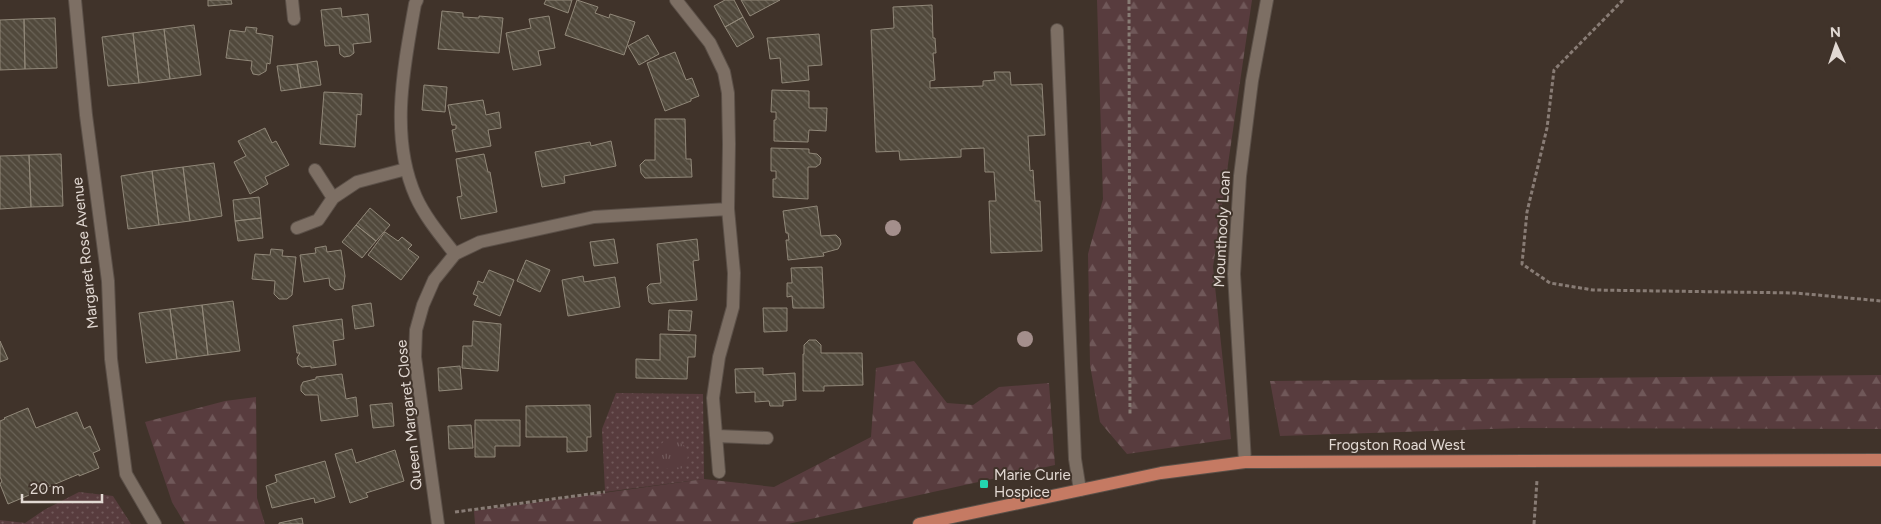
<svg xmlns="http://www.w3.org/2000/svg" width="1881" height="524" font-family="Figtree,sans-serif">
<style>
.grass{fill:url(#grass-dots)}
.forest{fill:url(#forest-firs)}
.park{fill:url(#park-tufts)}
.building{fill:url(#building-back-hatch);stroke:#918879}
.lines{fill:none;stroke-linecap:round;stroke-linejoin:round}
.minor-casing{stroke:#5b5048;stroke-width:14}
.major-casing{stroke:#5b5048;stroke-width:14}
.path{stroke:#887c75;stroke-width:3;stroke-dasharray:4 2.5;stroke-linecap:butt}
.minor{stroke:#7d6f64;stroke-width:12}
.major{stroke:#c57a63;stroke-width:12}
.tree{fill:#a48f8c}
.poi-dot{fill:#23d5af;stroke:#40332a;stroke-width:2}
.labels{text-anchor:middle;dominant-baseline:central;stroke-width:4;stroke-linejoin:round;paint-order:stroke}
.street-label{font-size:15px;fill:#e2d9d3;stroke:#40332a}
.poi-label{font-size:15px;fill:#e2d9d3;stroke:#40332a;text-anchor:start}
</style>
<defs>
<pattern id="grass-dots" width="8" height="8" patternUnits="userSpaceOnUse" patternTransform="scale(1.25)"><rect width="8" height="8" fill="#583c3e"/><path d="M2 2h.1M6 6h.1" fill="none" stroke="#705859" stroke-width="1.8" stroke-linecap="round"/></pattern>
<pattern id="forest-firs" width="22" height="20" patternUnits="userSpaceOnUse" patternTransform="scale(1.25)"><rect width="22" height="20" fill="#583c3e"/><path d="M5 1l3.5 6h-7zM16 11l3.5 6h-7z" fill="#705859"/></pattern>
<pattern id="park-tufts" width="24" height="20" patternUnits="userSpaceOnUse" patternTransform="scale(1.25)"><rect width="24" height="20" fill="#583c3e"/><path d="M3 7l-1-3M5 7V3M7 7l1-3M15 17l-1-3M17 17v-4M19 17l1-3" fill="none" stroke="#705859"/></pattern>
<pattern id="building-back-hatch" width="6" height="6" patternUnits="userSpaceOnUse" patternTransform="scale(1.25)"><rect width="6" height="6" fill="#51493c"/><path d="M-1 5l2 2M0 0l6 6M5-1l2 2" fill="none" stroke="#6a6357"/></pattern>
</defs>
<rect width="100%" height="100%" fill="#40332a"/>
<path class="grass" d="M616,393L703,394L704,479L605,492L602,429Z
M79,492L113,496L131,524H0V520L25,523L44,510Z"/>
<path class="forest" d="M1097,0H1252L1213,267L1231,439L1127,454L1100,422L1090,365L1088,254L1103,199Z
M914,361L947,403L973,405L999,387L1049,383L1055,465L788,524H475L474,511L704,479L774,487L871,437L876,368Z
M1881,375V429L1521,428L1280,436L1270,381Z
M256,397L257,498L265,524H185L172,502L145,422L225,401Z"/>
<path class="park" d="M674,440C690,445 691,456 683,468C671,471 666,470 655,462V452L664,441Z"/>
<path class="building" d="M208,0H231L232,4L208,6Z
M546,0H572L568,13L544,4Z
M577,0L598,7L595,13L609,18L610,14L635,22L624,55L565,35Z
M725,0H734L743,17L725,27L714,6Z
M741,0H780L750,16Z
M932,5L933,38H935L936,53H933L935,80L930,81V88L983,86V81L995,80L994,72H1010L1011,85L1042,84L1045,135L1028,136L1030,171L1033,170L1035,201H1040L1042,251L991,253L989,201H996L994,172H985L984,148L961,149V157L900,160L899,151L876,152L871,30L894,28L893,7Z
M341,8L342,17L368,14L371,42L353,44L354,53L350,56L344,57L340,54L339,45L325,46L321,10Z
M442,11L463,13V17L479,18V16L503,18L499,53L438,49Z
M549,16L555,48L538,51L541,65L513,70L506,33L531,28L529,19Z
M743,17L754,37L737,47L725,27Z
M55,18L57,68L25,69L24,19Z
M24,19L25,69L0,70V20Z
M194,25L201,75L170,79L164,29Z
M246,27L257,28L256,33L273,36L270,64L267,63L266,71L259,75L253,74L251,69L252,61L226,58L230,30L245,32Z
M164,29L170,79L139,83L133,33Z
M133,33L139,83L108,86L102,37Z
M819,34L822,65L808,66L809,80L782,83L780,58L770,59L767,38Z
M648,35L659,54L639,65L628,46Z
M675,52L686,80L692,78L699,96L691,99V101L665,111L647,63Z
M317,61L321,85L301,88L297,64Z
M297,64L301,88L281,91L277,66Z
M424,85L447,87L445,112L422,110Z
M772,90L809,91V108H827L826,131L809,130L808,142L774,141V120H776V112H771Z
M324,92L362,94L361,115L357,114L355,147L320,144Z
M483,100L486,115L499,112L501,128L488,130L491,146L456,152L452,130L456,129V125H452L448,105Z
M655,119H685L686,159H691L692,177L645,178L641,173L640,165L645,160H655Z
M265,128L272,143L276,141L289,165L265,177L268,184L250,194L234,162L246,156L238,141Z
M611,141L616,166L564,176L565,183L542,187L535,152L590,142L591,146Z
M771,148L809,149V153L817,154L821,158L820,164L816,167H808V199L773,197V179H776V171H771Z
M61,154L63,206L31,207L29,155Z
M484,154L488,172H490L497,212L461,219L457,197L462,196L456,159Z
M29,155L31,207L0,209V156Z
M214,163L222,216L190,221L183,167Z
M183,167L190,221L159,225L152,171Z
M152,171L159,225L128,229L121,176Z
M259,197L261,218L235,221L233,200Z
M817,206L821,236L836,235L840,239L841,244L838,249L823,253L824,256L788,260L786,240H789L788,233H786L783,211Z
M370,208L390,225L376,241L356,225Z
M261,218L263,238L238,241L235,221Z
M356,225L376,241L362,258L342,242Z
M385,232L398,241L402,237L412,245L408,249L419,257L401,280L368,255Z
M614,239L618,263L594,266L590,242Z
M697,239L699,260L693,261L697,300L652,304L649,302L647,287L650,284L661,283L657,244Z
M326,246L327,252L341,250L345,276L343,289L335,290L330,286L329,278L304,282L300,255L316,253L315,248Z
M271,249L283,250L282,256L296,257L292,295L287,299H279L274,294L275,281L252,279L255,254L270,255Z
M526,260L550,270L540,292L517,281Z
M822,267L824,308H793L792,296L787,297V283H792L791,268Z
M489,270L514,280L500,316L474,305L478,296L473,294L477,285L478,281L483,283Z
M583,276L584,282L615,277L620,307L568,316L562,280Z
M233,301L240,351L208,355L202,305Z
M371,303L374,326L355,329L352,306Z
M202,305L208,355L177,359L170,309Z
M763,308H787V331L764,332Z
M170,309L177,359L146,363L139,313Z
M669,310L692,311L690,331L668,330Z
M342,319L344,339L333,341L336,365L311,368V366L302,367L298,364L297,358L300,353H297L293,326Z
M473,321L501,324L498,371L462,368L463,346H472Z
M660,334L696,335L695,357H688L687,379L636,378V359L660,360Z
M809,340H816L821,345V353H862L863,385L824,386V391H803V354H804V345Z
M0,341L8,359L0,362Z
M460,366L462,389L439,391L438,368Z
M763,368V375L795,373L796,400L783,401V406H770L769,401L755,402V392L736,393L735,369Z
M342,374L346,399L356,397L358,416L321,421L318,395H305L301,391V386L303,382L316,379V377Z
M392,403L394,426L373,428L370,405Z
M590,405L591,437H587V451L567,452V437H526V406Z
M28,408L36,428L77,412L84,429L90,426L100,450L93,453L99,468L79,476V474L8,504L0,484L2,481L0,477V421L5,419L4,418Z
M475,420H520V446H495V457H475Z
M471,425L473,448L449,449L448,426Z
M352,449L356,463L395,450L404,481L366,493L368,497L350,503L335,454Z
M325,461L335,497L315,503L314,498L272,508L266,486L277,482L275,475Z
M302,518L303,524H279V523Z"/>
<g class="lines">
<defs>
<path id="minor" d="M75,0L86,115L108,281L111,359L126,474L155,524
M292,0L294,19
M417,0L415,4C404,66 389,137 416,197C425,217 441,236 455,254
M676,0L710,43L724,72L728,93L729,144L728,209L734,273L733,307L719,357L713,398L719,472
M1057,30L1075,459L1080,490
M315,170L333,198
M297,228L318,220L333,198L357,182L406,169
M717,436L767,438
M1245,462L1234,274L1240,176L1252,81L1267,0
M438,524L415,357L416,330L423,305L434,280L455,254L480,242L594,217L728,209"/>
<path id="major" d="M919,524L1161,473L1245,462L1881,460"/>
</defs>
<use href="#minor" class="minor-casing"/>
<use href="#major" class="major-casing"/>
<path class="path" d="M1129,0L1130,416
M1623,0L1554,70L1547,128L1527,212L1522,264L1550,283L1593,290L1796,293L1881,301
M455,512L605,492
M1534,524L1537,480"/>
<use href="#minor" class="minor"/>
<use href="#major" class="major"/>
</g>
<g class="tree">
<circle cx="893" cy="228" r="8"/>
<circle cx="1025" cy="339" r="8"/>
</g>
<rect class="poi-dot" x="979" y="479" width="10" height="10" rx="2.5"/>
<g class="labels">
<g class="street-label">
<text transform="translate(1222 229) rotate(-87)">Mounthooly Loan</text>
<text transform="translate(85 253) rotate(-96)">Margaret Rose Avenue</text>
<text transform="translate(409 415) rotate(-96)">Queen Margaret Close</text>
<text x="1397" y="445">Frogston Road West</text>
</g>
<g class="poi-label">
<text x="994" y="475">Marie Curie<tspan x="994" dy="17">Hospice</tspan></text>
</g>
</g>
<g transform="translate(1836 45) rotate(357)" stroke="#40332a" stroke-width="4" paint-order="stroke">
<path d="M0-4L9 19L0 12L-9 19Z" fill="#e2d9d3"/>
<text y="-8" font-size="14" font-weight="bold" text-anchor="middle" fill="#e2d9d3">N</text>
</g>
<path d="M22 494v8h80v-8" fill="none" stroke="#e2d9d3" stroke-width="2.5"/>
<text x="30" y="494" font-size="15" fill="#e2d9d3" stroke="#40332a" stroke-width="4" paint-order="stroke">20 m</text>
</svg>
